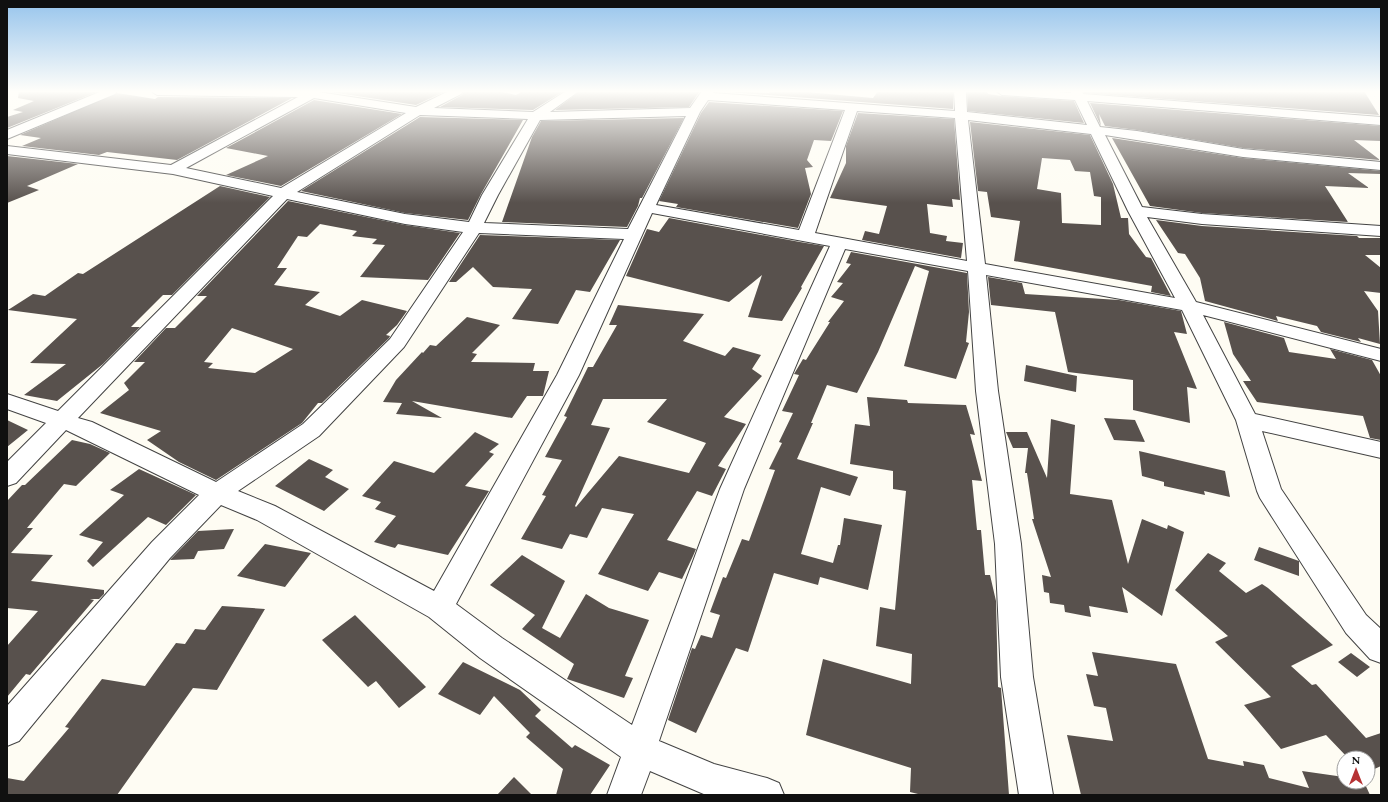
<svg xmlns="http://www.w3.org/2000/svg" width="1388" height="802" font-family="Spectral,serif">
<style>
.building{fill:#58514d;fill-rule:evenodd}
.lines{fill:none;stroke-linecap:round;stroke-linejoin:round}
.minor-casing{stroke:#434343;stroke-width:2}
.minor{fill:#fff;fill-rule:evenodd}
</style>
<rect width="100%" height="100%" fill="#fefcf3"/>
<path class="building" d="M19,91H99L7,128V117L23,112L13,110L34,101L18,98Z
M324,91H446L416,105Z
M464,91H498L516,95L523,91H564L533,110L440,107L462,95Z
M580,91H700L689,107L555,110Z
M715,91L769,93L770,91H795L873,98L878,91H953V109Z
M967,91L987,92L988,94L1002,96L1074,101L1084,123L968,111Z
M1083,91H1364L1379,115L1084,93Z
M117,93L155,99L158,97L292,98L177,160L107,152L99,155L22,146L41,138L20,135Z
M314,100L402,114L281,186L226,175L268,156L226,148Z
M709,102L843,111L831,141L814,140L807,160L813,167L805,168L811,194L798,228L676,207L678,204L659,201L701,113Z
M1090,103L1381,126V141L1354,140L1380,160L1243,148L1137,130L1105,126L1099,114L1101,126Z
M858,113L954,119L960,200L952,199L953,207L927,204L930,233L947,236L946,241L963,243L961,258L862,240L865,231L879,234L887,206L830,198L846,163V146Z
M420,117L523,120L481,194L468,220L405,213L301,191Z
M684,118L642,198H640L638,206L627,227L502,222L532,137L541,121Z
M970,122L1090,135L1113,184L1121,218H1128L1129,234L1146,257L1151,258L1171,296L1151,292L1152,286L1014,261L1020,221L991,217L987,192L978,191ZM1042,158L1070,160L1075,171L1090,172L1094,196L1101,197V225L1062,223L1061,193L1037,189Z
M1112,138L1243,158L1381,171V174L1348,173L1369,188L1325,186L1348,222L1202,213L1150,206Z
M7,156L78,164L27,186L39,190L7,203Z
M220,186L270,197L172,295H163L131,327H140L103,364L57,401L24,395L66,364L30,363L77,319L8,310L33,294L45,296L78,273L83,274Z
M288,201L405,225L460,233L428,280L360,277L385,245L372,244L377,239L352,236L357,231L320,224L307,237L298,236L277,268H287L274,285L320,292L305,305L340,316L362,300L407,311L397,325L386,335L390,336L389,338L322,403H318L302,423L216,480L179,462L147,440L161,431L100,413L129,390L124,383L145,362H134L166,328H175L207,296H197ZM232,328L293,349L255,373L208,368L213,363L204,362Z
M669,218L800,242L824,246L801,287L802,288L782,321L748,317L762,275L729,302L626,276L647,229L659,232Z
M1156,220L1202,226L1357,236L1359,238H1381V255H1365L1381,268V293L1364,291L1378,311L1380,344L1358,338L1361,342L1321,332L1317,326L1276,316L1278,321L1205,301L1200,278L1185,254L1178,253Z
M480,235L620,240L590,292L576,290L558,324L512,319L532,289L493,287L473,267L456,282H449Z
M851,252L967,273L969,312L966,342L969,343L956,379L904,366L929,271L915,266L878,352L857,393L827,385L811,423H813L797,459L858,477L850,496L821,487L801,554L833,563L838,545H840L844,518L882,525L868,590L820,577L818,585L774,573L748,652L736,648L696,733L668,720L692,648L695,649L701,635L712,638L720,615L710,612L723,577L726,578L742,539L749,541L775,470L769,469L782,443L779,442L793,413L782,411L799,375L794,374L803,359L806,360L830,322H828L844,301L831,297L843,283L837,282L851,264L846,263Z
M988,277L1022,283L1025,294L1119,300L1181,311L1187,334L1174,332L1197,389L1187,387L1190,423L1133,410V380L1068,372L1055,312L991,305Z
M618,305L704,314L683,341L725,356L733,347L761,355L752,369L762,376L724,417L746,424L718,466L726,469L712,496L697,491L667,540L696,549L693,556L682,579L659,572L648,591L598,574L634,514L602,508L587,538L570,534L562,549L521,539L546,496L542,495L562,460L545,457L567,417L564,416L588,367H593L617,325H609ZM603,399H667L647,422L706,443L689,473L619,456L576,507L575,506L610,428L591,425Z
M467,317L500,325L472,353L477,354L471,362L535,363L533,371H549L543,396H527L512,418L412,401L442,418L396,414L402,403L383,402L396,380L422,352L423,353L430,345L436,346Z
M1224,322L1284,338L1289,352L1336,359L1330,349L1372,360L1381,376V440L1370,438L1363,416L1257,402L1243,381H1251L1233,354Z
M1026,365L1077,376L1076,392L1024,381Z
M867,397L907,400L908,403L966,405L975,435L970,434L982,481L972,480L977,530H981L985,575H990L996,601L998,687L1001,688L1009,795H922L910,792L911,768L806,735L823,659L911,684L912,654L876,646L880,607L895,610L906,491L893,489V471L850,464L855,424L870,426Z
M1104,418L1135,420L1145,442L1114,440Z
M1051,419L1075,425L1070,494L1112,500L1128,564L1142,519L1167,529L1168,525L1184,532L1162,616L1122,587L1128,613L1089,606L1091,617L1065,612L1064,605L1050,603L1049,593L1044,592L1042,575L1051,577L1032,519H1034L1027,473H1025L1028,448H1013L1006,432H1027L1047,478Z
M7,420L28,430L7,447Z
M475,432L499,444L489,452L494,454L465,486L489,491L448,555L398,544L395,548L374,542L396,516L375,509L381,502L362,496L394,461L434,473Z
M72,440L90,444L110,453L76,486L64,484L27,528H33L11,553L53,555L31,581L104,590V594L99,599H90L94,600L30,675L26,674L7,697V646L38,611L7,608V501L22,485H25Z
M1139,451L1225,471L1230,497L1204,491L1205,495L1164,486V482L1142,476Z
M309,459L333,470L325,477L349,489L324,511L275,486Z
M139,469L196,495L166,525L148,517L93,567L87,561L103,542L79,535L124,495L110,490Z
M234,529L224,549L198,551L194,559L170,560L198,531Z
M265,544L311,553L285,587L237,576Z
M1259,547L1299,561V576L1254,560Z
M1208,553L1226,563L1219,571L1246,593L1262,584L1268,588L1333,645L1291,666L1312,685L1316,684L1366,738L1381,733V766L1368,772V758H1348L1326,735L1281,749L1244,705L1271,697L1215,642L1228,636L1175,590Z
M522,555L565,581L542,628L560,638L586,594L609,608L649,620L625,676L633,678L624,698L567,679L574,664L522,629L535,615L490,585Z
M222,606L265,609L217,690L193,688L117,795H7V778L24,781L69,728L65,727L102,679L145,686L176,643L185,644L195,629L205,630Z
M355,615L426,687L399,708L376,681L368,687L322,640Z
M1092,652L1176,664L1208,759L1244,766L1243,761L1264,765L1269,778L1309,788L1302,771L1344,777V782H1364L1370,795H1081L1067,735L1113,741L1106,708L1094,706L1086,674L1098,676Z
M1351,653L1370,667L1357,677L1338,662Z
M463,662L520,690L541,710L535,716L572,748L575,745L610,765L590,795H556L563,769L526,737L530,733L494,696L480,715L438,694Z
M514,777L532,795H497Z"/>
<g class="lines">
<defs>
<path id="minor" d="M102,91H117L115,94L7,139V130Z
M151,91H312L416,107L449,91H463L461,94L434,108L533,112L566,91H579L550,112L690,108L702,91H714L713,93L955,111L954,91H966L967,112L1087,125L1075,100L1002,95L996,91H1043L1071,93L1070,91H1082L1083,94L1381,117V125L1087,101L1100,127L1137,131L1243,149L1381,162V170L1243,157L1105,135L1142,207L1202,214L1381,226V236L1202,224L1147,217L1196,302L1381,349V361L1203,315L1255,414L1381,442V458L1262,431L1281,489L1366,615L1381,629V663L1370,659L1346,633L1260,498L1257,491L1236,420L1182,310L986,275L998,391L1021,544L1033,677L1053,795H1019L1001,677L995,544L976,391L968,271L845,249L744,489L659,741L714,764L767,778L779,783L784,795H706L650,771L641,795H607L621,757L480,658L429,617L257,520L221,505L170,558L19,741L7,746V706L152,542L199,495L66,430L16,483L7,486V462L46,423L7,409V394L58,411L273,196L173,174L7,154V146L171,165L298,97L157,95ZM314,98L406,113L281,188L186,168ZM708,100L845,110L799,230L656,205L700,112ZM857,111L955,118L967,261L815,233ZM420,115L528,119L482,195L469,222L405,214L297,192ZM686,116L628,229L484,223L498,195L540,120ZM968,120L1091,134L1128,211L1175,298L985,264ZM287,199L405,224L463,232L390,339L303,424L216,482L92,422L78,418ZM652,213L830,246L720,489L632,725L502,638L456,604L579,375ZM479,233L624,239L557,375L434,591L275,506L238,491L319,436L404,347Z"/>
</defs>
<use href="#minor" class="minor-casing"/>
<use href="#minor" class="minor"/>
</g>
<linearGradient id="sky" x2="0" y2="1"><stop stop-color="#96c4ec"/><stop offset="0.45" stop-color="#fffefa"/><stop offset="1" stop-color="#fffefa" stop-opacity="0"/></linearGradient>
<rect width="1388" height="203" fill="url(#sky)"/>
<rect width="1388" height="802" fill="none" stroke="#101010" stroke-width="16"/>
<g transform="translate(1356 770)"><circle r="19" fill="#ffffff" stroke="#9f9f9f"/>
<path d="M0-3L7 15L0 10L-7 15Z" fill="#b63234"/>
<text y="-6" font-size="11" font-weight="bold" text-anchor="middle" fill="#101010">N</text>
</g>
</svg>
